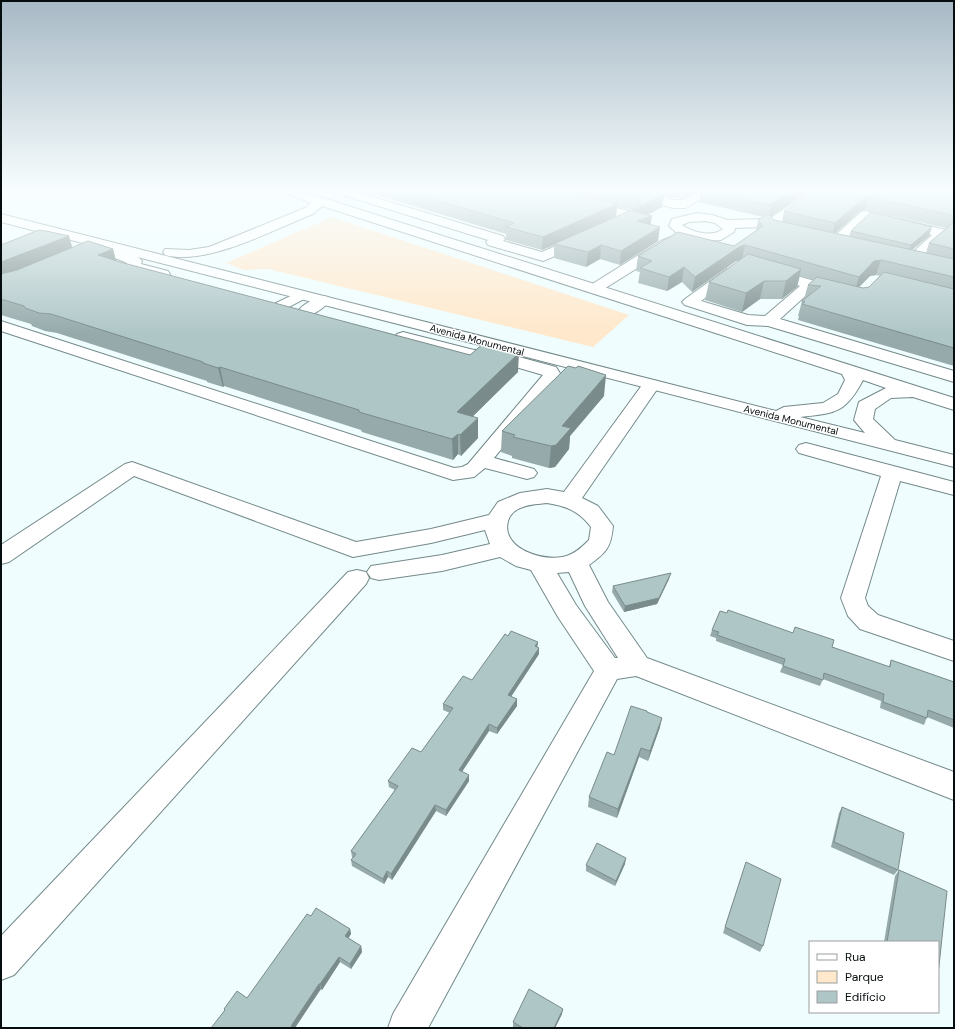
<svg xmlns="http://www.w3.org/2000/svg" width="955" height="1029" font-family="'DM Sans',sans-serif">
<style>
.green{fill:#ffe8cb}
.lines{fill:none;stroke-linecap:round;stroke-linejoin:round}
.street-casing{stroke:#74898a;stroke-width:2}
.secondary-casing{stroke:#74898a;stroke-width:2}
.street{fill:#fff;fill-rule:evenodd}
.secondary{fill:#fff;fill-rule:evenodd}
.wall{fill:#96aaab;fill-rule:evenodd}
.shaded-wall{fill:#7a8b8b}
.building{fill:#afc6c7;stroke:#7a8b8b}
.labels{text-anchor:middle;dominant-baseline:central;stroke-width:3;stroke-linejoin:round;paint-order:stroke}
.far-street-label{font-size:10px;fill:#060d0e;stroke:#fff}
</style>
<rect width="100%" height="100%" fill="#effdfe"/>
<path class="green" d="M332,217L629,315L593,347L268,269L244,270L226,263Z"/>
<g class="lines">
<defs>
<path id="street" d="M332,190H350L503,236L505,239L503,241L542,252L576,237H586L588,240L586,243L543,261L488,245L486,242L488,240L333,192Z
M529,190H549L636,213L638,216L636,219L614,228L608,224L620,217L530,192Z
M610,190H631L673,200H684L702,190H716L686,208H673L611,192Z
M813,190H826L779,224L780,226L799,230L800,233L799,236L794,237L771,232L768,227L735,228L734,232L721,240L706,241L689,238L671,247L599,292H589L587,289L589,286L661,241L678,234L669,226L672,219L697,213L712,215L728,220L769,219ZM705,221L715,223L723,229C711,238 693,232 682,225L689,222Z
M865,211L946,230L947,233L916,263H906L904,260L932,235L868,219L841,245H831L829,242L831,239L861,212Z
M103,248C114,249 135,251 142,261L141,264L168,271L170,274L168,277L163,278L131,270L126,264L127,263C117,258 107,256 96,256C90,256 86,258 80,257L78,254L80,251Z
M732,268L737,269L739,272L737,275L701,301L748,315L765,316L800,286L764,275L762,272L764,269L769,268L843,289L845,292L843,295L838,296L813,289L780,319L954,371V382L768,326L747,325L685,305L682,302L685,299L727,269Z
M301,291L306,292L308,295L306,298L281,311L276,309L273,306L276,303Z
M323,296L328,297L330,300C324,309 310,318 300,315L297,312C302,305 314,298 323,296Z
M1,321L454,468L462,467L468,464L543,375L489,359L474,360L397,340L395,337L397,334L403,332L474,350L490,349L556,367L561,375L494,458L534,469L537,473L534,477L527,479L485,468L474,477L453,480L1,331Z
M651,380L657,381L660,385L582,498L598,506L613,526C611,547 607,552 589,565L608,602L647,658L954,772V800L636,676L617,679L428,1028H388L393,1014L594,671L558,617L531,570L516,566L500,557L442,571L379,580L371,578L367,572L371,566L442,555L490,544L485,530L431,543L353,557L134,476L9,562L1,564V545L125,464L132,462L356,542L431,529L489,515L498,502L520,493L547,489L564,492L645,381ZM547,503C566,506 579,511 591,527L589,540C583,546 577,552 569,555C549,564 500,550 508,521C510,514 516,509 523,507C530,504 539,504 547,503ZM569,572L585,606L618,658H615L576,605L557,573Z
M806,443L954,482V495L900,481L865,598L868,606L878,615L954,641V661L860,629L848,616L841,598L881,476L799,453L796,449L799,445Z
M357,570L366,572L369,578L366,584L14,975L1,980V936L348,572Z"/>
<path id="secondary" d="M279,190H297L320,197L954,398V410L913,397L891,398L875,409L873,419L895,440L954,455V467L1,222V214L776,411L784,407L823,403L838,394L845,380L842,374L322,206L313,214C272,230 208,266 165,255L163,252L165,249L189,250L209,247L305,208L311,203ZM863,380L886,388L859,402L854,420L865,433L800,417C835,413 845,414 863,380Z"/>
</defs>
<use href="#street" class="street-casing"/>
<use href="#secondary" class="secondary-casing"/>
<use href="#street" class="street"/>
<use href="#secondary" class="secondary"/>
</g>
<path class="wall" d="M360,190H699L684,198H673L664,196L662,207L648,215L651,225L658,241L620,265L600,259L586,267L554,258V245L542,250L506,240V234ZM617,207L631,210L616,217Z
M701,190H810L771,216L774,220L782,222L784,211L814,190H954V366L798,320L799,316H798L802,301L804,299L808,285L814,280L800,276L797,287L782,299H760L742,312L705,300L709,282L740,260L736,261L692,292L682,282L667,291L638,283L640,272L636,271L638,256L734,246L756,231L758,220L763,217L699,202ZM865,210L946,228L929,243L926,253L912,250L929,236L851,231L849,236L835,233L860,211ZM876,275L880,276L869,287L863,288L859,287L870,276Z
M1,245L113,249L116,261L518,372L473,416L478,438L461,456L458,454L453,460L362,432L361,430L224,386L223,387L207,382V381L57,333L45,331L32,326L31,324L1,315Z
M604,396L570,436L569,449L555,467L549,468L512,458V456L501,452L502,431Z
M669,579L657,604L624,612L612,592L613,586Z
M712,630L832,647L889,667L891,660L954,682V728L927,717L924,725L880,708L881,701L823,679L820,686L780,672L783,665L716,641V638L710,636Z
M508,636L538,642L537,648H539V654L511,697L517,699V706L497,734L489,731L462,772L469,781L446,816L436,811L392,880L388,877L384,884L352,866L351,860L353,857H352L351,851L395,790L389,787L388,781L421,752L450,713L443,710V704L472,680Z
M647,712L660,727L648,761L639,757L617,818L588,807L589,797L614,755Z
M842,807L898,870L894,875L831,847L839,813Z
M746,862L763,946L760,952L723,933Z
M625,864L615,886L586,871V865Z
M899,870L938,942H884L895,876Z
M311,916L350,929L351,934L348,938L361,946L362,952L351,969L340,962L322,990L321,989L225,1010L224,1009L247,998Z
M562,1014L555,1028H514L513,1027V1022Z"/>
<path class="shaded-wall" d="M685,190H699L684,198Z
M793,190H810L769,218L771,204Z
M664,194L662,207L631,224L632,211Z
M869,197L865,210L860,211L832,236L835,223L864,198Z
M617,204L616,217L554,244V245L542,250L543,237Z
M652,216L650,229L637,221Z
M660,227L658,241L620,265L621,251Z
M932,227L929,236L908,253L911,245Z
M69,236L74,253L1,281V262Z
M601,245L600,259L586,267L588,252Z
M745,245L742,260L736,261L692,292L695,277L739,247Z
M113,249L117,265L98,255Z
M881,260L876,275L870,276L855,291L859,277L874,261Z
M684,267L682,282L667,291L669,277Z
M801,269L797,287L782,299L786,281Z
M764,281L760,299L742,312L746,293Z
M519,353L518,372L457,432V412Z
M220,367L224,386L223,387L218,368Z
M606,375L604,396L570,436L569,449L555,467L549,468L551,446L562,426Z
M478,418V438L461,456L460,435Z
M458,434V454L453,460L452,439Z
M671,573L669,579L657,604L624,612L625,606Z
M538,642L537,648L535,646Z
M539,648V654L508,701V695Z
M517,699V706L497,734V728Z
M662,718L660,727L648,761L650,751Z
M489,724V731L459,776V770Z
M641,748L639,757L617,818L618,809Z
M469,775V781L446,816V810Z
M435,805L436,811L392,880L391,874Z
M626,858L625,864L615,886L616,881Z
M387,871L388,877L384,884L383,879Z
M350,929L351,934L346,942L345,936Z
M361,946L362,952L351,969L350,964Z
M339,957L340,962L322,990L320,984Z
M319,984L321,989L295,1028H292L291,1026Z
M563,1009L562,1014L555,1028H554Z"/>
<path class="building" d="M402,190H565L617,204L543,237L506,227L514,223Z
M605,190H650L664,194L632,211L652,216L637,221L660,227L621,251L601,245L588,252L554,244L638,207L641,204L639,199Z
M705,190H793L771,204L768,205Z
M814,190H954V249L929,243L952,224L953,219L951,215L869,197L864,198L835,223L784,211Z
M871,212L932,227L911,245L851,231Z
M766,215H770L774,220L954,259V277L881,260L874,261L859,277L745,245L739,247L695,277L684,267L669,277L640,268L652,261L638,256L678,232L734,246L763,226L758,220Z
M39,230L46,231L69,236L1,262V245Z
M88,241L113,249L98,255L120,262L459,352L470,355L483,344L519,353L457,412L478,418L460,435L458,434L452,439L359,412V410L220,367L218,368L203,363V362L51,314L39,313L25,308L24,306L1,299V274L17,270Z
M748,254L801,269L786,281H764L746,293L709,282Z
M884,272L954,289V348L802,304L805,302L802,301L821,286L808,285L817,277L863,288L869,287Z
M568,366L576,368L578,366L606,375L562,426L571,428L556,445L551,446L513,437L515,435L502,431Z
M671,573L659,598L625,606L613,586Z
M728,610L793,633L795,627L834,640L832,647L890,667L891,660L954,682V720L928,710L927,718L883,702L884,694L824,673L823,680L783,666L785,659L717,635L719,632L712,630L720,611L727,613Z
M511,631L538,642L535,646L539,648L508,695L517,699L497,728L489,724L459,770L469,775L446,810L435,805L391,874L387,871L383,879L351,860L356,854L351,851L398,786L388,781L412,748L421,752L453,708L443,704L463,676L472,680L505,634L508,636Z
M631,706L647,711V712L662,718L650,751L641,748L618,809L589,797L607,752L614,755Z
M842,807L904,833L898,870L834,842Z
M597,843L626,858L616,881L586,865Z
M746,862L781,879L763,946L725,927Z
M899,870L947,891L938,975V942H887Z
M316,908L350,929L345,936L361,946L350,964L339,957L320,984H319L291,1026L294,1028H211L225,1010L224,1009L237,991L247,998L307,914L311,916Z
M529,989L563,1009L554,1028H523L513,1022Z"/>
<linearGradient id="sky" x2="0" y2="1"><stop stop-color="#a7b9c5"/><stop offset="0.57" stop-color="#f8feff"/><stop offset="1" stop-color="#f8feff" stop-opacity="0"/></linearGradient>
<rect width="955" height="334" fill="url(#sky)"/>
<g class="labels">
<g class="far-street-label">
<text transform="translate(477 340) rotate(15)">Avenida Monumental</text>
<text transform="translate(791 420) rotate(14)">Avenida Monumental</text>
</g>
</g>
<rect width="955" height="1029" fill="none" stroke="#060d0e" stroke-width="4"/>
<rect x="809" y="941" width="130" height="72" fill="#ffffff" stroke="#9b9e9f"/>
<rect x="817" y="954" width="20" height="6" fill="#ffffff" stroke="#9b9e9f"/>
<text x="845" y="961" font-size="12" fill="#060d0e">Rua</text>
<rect x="817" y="971" width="20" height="12" fill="#ffe8cb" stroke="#9b9e9f"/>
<text x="845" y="981" font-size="12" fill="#060d0e">Parque</text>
<rect x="817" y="991" width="20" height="12" fill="#afc6c7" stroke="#9b9e9f"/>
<text x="845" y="1001" font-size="12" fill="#060d0e">Edifício</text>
</svg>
